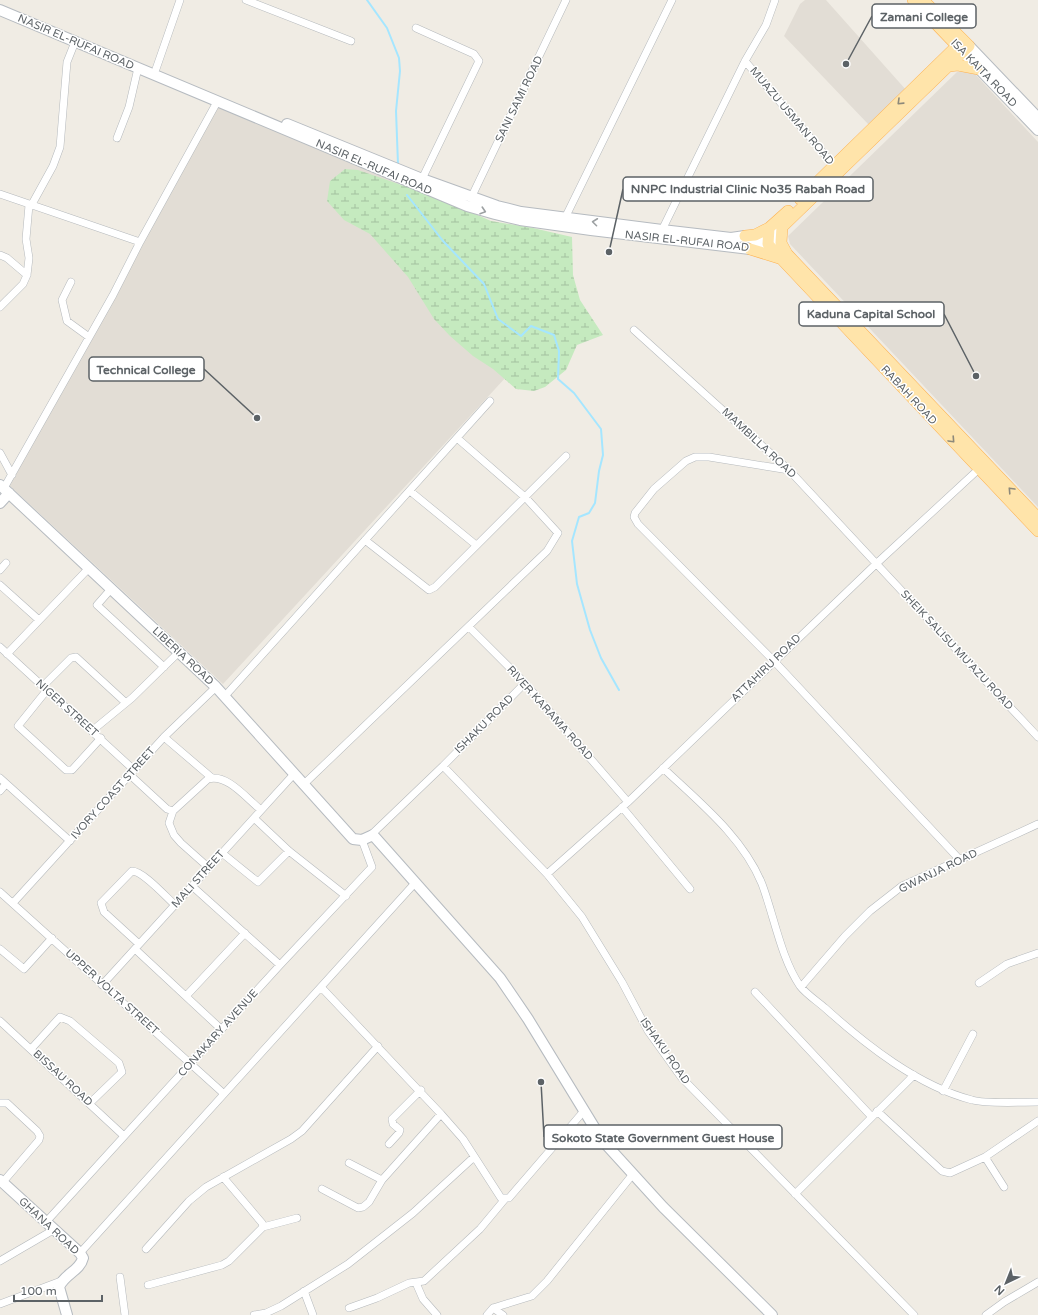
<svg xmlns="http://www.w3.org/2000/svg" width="1038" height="1315" font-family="'Varela Round',sans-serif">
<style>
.education{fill:#e2ddd5}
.wetland{fill:url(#wetland-marsh)}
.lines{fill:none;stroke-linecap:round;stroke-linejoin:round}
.stream{stroke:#a5e6ff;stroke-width:2}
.street-casing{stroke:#b5b9bc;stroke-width:8}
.secondary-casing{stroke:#b6bbc0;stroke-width:12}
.primary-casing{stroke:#feb14f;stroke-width:12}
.street{stroke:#fff;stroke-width:7}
.secondary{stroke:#fff;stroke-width:10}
.primary{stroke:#ffe4aa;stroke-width:11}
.oneway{stroke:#8d897a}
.oneway2{stroke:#9da1a3}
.labels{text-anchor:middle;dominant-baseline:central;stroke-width:3;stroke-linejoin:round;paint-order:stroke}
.street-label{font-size:11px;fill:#5c6266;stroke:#fff}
.leader{fill:none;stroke:#5c6266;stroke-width:1.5}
.callout-dot{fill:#5c6266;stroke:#fff;stroke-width:1.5}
.callout{fill:#fff;stroke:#5c6266;stroke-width:1.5}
.callout-label{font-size:12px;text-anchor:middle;font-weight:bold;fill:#5c6266}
</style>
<defs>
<pattern id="wetland-marsh" width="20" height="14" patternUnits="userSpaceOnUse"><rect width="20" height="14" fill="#c5eabf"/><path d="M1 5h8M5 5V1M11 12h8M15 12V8" fill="none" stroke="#a3c19f"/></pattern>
</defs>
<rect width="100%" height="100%" fill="#f0ece4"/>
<path class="education" d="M805,0H826L907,91L869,125L784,36L800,4Z
M964,71L974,73L1038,142V507L790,244L788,236L957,72Z
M217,106L395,180L414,208L531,350L223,684L9,485Z"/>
<path class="wetland" d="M345,169L358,170L439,198L491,221L533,228L572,237L573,275L580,300L603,335L577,345L566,370L545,387L534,391L516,389L493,369L473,356L450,336L434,319L408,277L370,234L344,220L327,201L330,181Z"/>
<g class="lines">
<path class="stream" d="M367,0L387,28L399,58L400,71L396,111L398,164
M407,195L443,241L484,284L498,319L521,336L531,326L554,335L559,351L558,379L574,393L601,429L603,455L599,471L595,503L589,513L579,517L572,541L577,584L590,630L601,658L619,690"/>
<defs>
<path id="street" d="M246,0L351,41
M416,28L474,54L479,61L422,179
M745,61L837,169
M156,69L180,0
M117,138L129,107L138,68
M0,194L140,242
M471,198L566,0
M31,206L53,166L60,147L67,62L75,42
M565,218L672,0
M662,230L745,61L766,25L775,0
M0,255L7,258L27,275
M71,282L62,300L67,321L89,337
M0,307L23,284L27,275L29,258L26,239L29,205
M634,330L789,470L1038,737
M0,453L12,475
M789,470L709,457H695L686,461L654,489L635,513L634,517L638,524L774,661L960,860
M4,488L113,295L140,242L217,102
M410,491L476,545
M365,540L429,590L435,587L566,456
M0,570L6,563
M0,585L39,620
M111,589L97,605L164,667
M469,627L525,683L628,802
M0,647L134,770
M7,654L89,568
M43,686L71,658L76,657L125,702
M47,690L18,726L66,770H72L101,738
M225,696L490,401
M93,730L132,698L178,653
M164,737L212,778
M443,766L547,874L582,917L622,982L648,1031L681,1077L914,1315
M663,768C699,802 743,837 762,884C774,916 781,958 800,986C806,994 817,1001 825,1008C866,1045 918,1086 972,1100C986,1104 1022,1102 1038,1102
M129,774L167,809L173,811L208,779C227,773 247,799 261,810
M0,778L70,841
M303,785L547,551L558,533L526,498L457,438
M0,791L6,784
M622,807L690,889
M173,811L169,823L174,835L181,843L208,867
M254,818L289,851L346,896
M371,835L443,766L525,683
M222,853L258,882L289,851
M547,874L628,802L877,563L981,467
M192,886L280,965
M0,892L223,1093
M13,903L164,737L216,687
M139,944L104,912L101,903L132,871C143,871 166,897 175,905
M0,949L24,969L52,938
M135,949L221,1029
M979,983L1007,964L1038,953
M102,985L294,774
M321,987L441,1114L463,1139L501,1198H509L583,1112
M801,987L845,936L870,911L902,886L1038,824
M755,992L871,1116
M187,995L245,933
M0,1021L124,1136
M32,1048L60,1017L70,1021L119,1063L122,1072L90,1103
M943,1091L973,1034
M0,1103H7L37,1131L40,1136L39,1140L3,1182
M877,1111L942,1171L950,1173L985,1157L1038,1121
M389,1144L399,1133L400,1130L393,1124L392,1119L421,1090
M985,1157L1004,1187
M349,1163L382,1180
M322,1189L358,1208L363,1207L369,1202L382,1180L441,1114
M795,1194L914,1075
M46,1222L280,965L372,867L362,840
M263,1227L297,1218
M146,1249L189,1201L206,1187L291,1139L302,1131L378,1046
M80,1253L415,883
M0,1261L55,1229
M120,1277L125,1315
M416,1283L423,1299L437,1315
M148,1285L222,1265L229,1261L263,1227L262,1223L223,1177
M304,1291L313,1315
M0,1304L61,1281
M349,1308L377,1298L409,1283L424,1281L480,1229L505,1199
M493,1308L503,1315
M254,1315L266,1313L281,1306L348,1264L413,1213L474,1157
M487,1315L493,1308L532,1296L547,1281L633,1174
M986,1315L1004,1302L1038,1282"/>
<path id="secondary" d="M0,10L417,185L467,206L495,214L520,220L591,230L750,249L768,244L782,227
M969,46L1038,118
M963,52L1038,130
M287,124L422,179L497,206L521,212L662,230L731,238L745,236L772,245
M0,485L216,687L353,839L362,840L373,835L500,978L528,1019L602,1140L663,1207L772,1315
M0,503L9,493
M0,1180L80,1253L83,1258C80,1271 64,1274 59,1287L67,1315"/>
<path id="primary" d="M913,0L962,51
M923,0L969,46L782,227L781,243L787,254L1038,518
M949,66L958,65L979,69
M800,199L963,40
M788,211L769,228L768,244L773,250L1038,531
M745,236L755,235L769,228
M750,249L779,258"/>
</defs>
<use href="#street" class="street-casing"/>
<use href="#secondary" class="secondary-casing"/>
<use href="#primary" class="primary-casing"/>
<use href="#street" class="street"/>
<use href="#secondary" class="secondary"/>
<use href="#primary" class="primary"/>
</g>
<defs><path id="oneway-chevron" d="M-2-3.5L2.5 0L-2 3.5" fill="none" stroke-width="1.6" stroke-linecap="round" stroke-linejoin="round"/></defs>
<g class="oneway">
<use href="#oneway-chevron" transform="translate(900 102) rotate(136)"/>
<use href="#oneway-chevron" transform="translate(952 440) rotate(47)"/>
<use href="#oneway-chevron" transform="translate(1011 490) rotate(-133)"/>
</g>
<g class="oneway2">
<use href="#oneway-chevron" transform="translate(483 211) rotate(18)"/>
<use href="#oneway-chevron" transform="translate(595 222) rotate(-173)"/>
</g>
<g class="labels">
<g class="street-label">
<text transform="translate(76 42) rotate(23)">NASIR EL-RUFAI ROAD</text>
<text transform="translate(984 73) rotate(46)">ISA KAITA ROAD</text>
<text transform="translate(519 99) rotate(-64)">SANI SAMI ROAD</text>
<text transform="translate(792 116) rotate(50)">MUAZU USMAN ROAD</text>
<text transform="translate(374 167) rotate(23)">NASIR EL-RUFAI ROAD</text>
<text transform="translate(687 241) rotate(6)">NASIR EL-RUFAI ROAD</text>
<text transform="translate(909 395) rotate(47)">RABAH ROAD</text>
<text transform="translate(759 443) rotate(43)">MAMBILLA ROAD</text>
<text transform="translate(957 650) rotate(47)">SHEIK SALISU MU'AZU ROAD</text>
<text transform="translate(183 656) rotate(43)">LIBERIA ROAD</text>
<text transform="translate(766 668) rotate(-44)">ATTAHIRU ROAD</text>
<text transform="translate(67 708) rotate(42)">NIGER STREET</text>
<text transform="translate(550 713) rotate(48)">RIVER KARAMA ROAD</text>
<text transform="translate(484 724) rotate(-45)">ISHAKU ROAD</text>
<text transform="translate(113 793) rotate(-48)">IVORY COAST STREET</text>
<text transform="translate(938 871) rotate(-26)">GWANJA ROAD</text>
<text transform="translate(198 879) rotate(-48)">MALI STREET</text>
<text transform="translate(112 992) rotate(42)">UPPER VOLTA STREET</text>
<text transform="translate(218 1033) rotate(-48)">CONAKARY AVENUE</text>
<text transform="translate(665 1051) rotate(55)">ISHAKU ROAD</text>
<text transform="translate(63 1078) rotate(43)">BISSAU ROAD</text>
<text transform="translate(49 1226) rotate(43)">GHANA ROAD</text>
</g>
</g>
<path class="leader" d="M846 64L872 16M609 252L623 189M976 376L944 314M257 418L204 369M541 1082L544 1137"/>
<g class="callout-dot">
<circle cx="846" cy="64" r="4"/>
<circle cx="609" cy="252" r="4"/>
<circle cx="976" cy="376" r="4"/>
<circle cx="257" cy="418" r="4"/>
<circle cx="541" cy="1082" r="4"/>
</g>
<g class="callout">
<rect x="872" y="4" width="104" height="24" rx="4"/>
<rect x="623" y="177" width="250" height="24" rx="4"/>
<rect x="799" y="302" width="145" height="24" rx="4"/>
<rect x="89" y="357" width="115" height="24" rx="4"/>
<rect x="544" y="1125" width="238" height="24" rx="4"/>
</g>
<g class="callout-label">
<text x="924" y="21">Zamani College</text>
<text x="748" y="193">NNPC Industrial Clinic No35 Rabah Road</text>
<text x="871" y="318">Kaduna Capital School</text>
<text x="146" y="374">Technical College</text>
<text x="663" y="1142">Sokoto State Government Guest House</text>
</g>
<g transform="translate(1006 1283) rotate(223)" stroke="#ffffff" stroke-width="3" paint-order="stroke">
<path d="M0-3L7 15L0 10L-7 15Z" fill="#5c6266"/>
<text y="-6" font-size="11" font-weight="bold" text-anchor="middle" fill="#5c6266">N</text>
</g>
<path d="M14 1295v6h88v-6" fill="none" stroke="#5c6266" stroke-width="2"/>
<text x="20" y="1295" font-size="12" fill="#5c6266" stroke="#ffffff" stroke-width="3" paint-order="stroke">100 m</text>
</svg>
